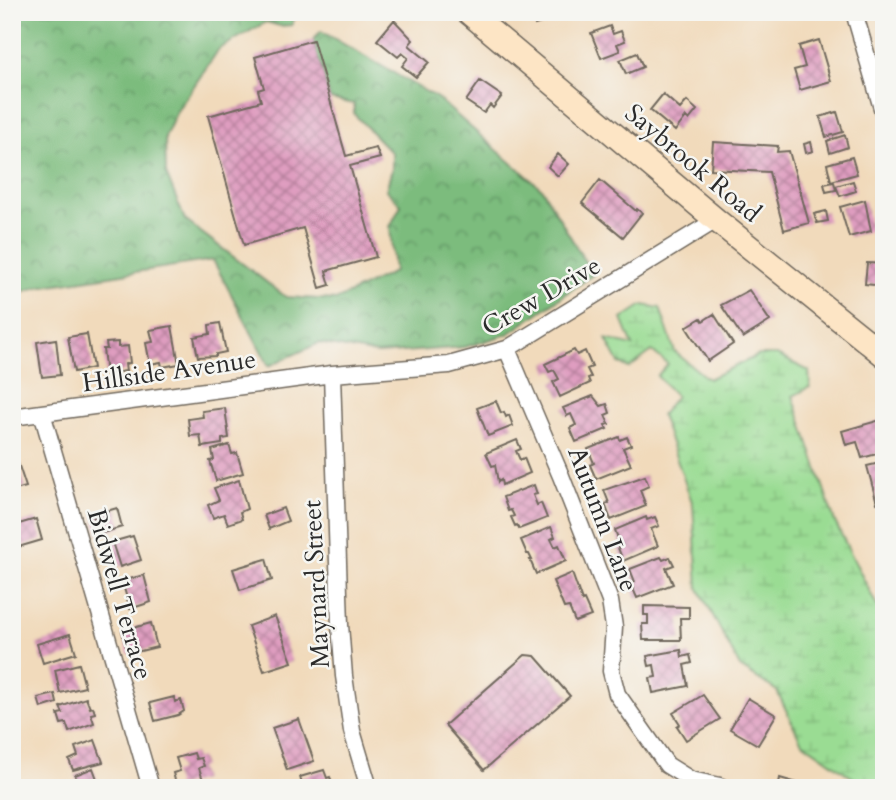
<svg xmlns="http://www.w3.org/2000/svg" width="896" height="800" font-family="Cardo,serif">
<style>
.forest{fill:url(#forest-crowns);stroke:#537454;stroke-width:2}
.wetland{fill:url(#wetland-marsh);stroke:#62845f;stroke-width:2}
.building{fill:url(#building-cross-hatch)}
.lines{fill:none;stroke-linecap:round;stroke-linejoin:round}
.minor-casing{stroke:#70685d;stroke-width:19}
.secondary-casing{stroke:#70685d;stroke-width:26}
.minor{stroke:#fff;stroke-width:16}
.secondary{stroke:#fde5c5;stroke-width:23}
.labels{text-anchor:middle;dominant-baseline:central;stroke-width:5;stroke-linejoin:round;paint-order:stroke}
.street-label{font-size:26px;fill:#2b2b2b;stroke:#f6f6f2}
</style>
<defs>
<pattern id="forest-crowns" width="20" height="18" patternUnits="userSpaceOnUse" patternTransform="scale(1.75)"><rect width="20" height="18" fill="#7bbc7d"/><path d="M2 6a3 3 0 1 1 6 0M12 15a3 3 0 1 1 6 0" fill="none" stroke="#659967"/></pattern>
<pattern id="wetland-marsh" width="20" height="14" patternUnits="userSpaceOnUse" patternTransform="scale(1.75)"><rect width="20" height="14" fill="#9adc93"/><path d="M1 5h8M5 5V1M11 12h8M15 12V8" fill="none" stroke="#85bd7f"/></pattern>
<pattern id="building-cross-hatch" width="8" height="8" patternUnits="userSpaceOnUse" patternTransform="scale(1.75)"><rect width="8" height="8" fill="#df9dc0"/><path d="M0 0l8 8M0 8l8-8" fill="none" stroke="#b5809c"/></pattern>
</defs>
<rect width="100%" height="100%" fill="#f6f6f2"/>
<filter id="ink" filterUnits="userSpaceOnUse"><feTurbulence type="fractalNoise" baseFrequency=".0143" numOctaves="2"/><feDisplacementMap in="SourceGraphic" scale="14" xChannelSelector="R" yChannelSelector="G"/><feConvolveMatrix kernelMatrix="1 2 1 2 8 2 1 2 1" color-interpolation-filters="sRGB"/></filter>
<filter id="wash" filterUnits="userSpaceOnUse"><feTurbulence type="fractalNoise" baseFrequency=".00686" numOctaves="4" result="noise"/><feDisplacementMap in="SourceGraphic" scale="28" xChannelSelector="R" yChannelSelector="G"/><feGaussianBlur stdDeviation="1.57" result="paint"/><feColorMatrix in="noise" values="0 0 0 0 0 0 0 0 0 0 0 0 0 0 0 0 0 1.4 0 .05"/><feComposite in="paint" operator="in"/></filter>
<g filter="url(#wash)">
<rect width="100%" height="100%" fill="#f1dabb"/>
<path class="forest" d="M12,12H288L295,16L292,25L280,26L266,22L219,49L177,111L165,137L166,173L185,220L286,297L336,300L394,272L390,227L401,205L386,190L392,169V153L354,114V104L330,99L313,40L321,31L437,98L542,189L593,275L508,334L465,347L378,354L319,343L269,366L213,260L38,287L12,295Z"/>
<path class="wetland" d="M643,305L660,308L675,352L708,379L759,355H777L809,371L810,387L793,396L835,522L884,620V788H867L801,741L777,691L740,667L698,587L693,505L661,415L676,396L657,376L668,364L652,351L629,368L619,363L606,339L633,346L622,319Z"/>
<g id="blocks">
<path class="building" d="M531,12H564L565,15L535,25Z
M394,20L413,40L409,45L429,62L416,77L402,66L408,58L402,53L398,57L377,40Z
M610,26L613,34L621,31L625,41L617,44L620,51L601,58L591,33Z
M313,40L346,156L376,148L380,158L350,166L376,257L326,271L330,285L320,288L303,228L244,245L208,116L261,101L258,90L264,88L255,57Z
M819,40L831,81L800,90L794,70L805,67L799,46Z
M637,53L643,67L626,74L620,60Z
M480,81L502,96L493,108L490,105L484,113L466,101Z
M663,94L680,109L687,101L697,110L689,120L686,117L675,131L650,110Z
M837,112L843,132L826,137L820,117Z
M845,135L848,147L830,153L827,141Z
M713,142L778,146L777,152L789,151L809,223L784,230L769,172L711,169Z
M811,142L813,151L806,153L804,144Z
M558,154L569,164L558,176L548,167Z
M852,157L857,174L831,181L827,164Z
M600,180L636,211L637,209L642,213L623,237L582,203Z
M853,181L856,191L840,196L836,186Z
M834,182L836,190L826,192L824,184Z
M865,200L871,231L849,237L840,207Z
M826,211L828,221L817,223L814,214Z
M867,263L884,264V286L865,284Z
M749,290L770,321L743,338L721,305Z
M12,300L17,316L12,317Z
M714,314L733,344L708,361L686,327L701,318L703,321Z
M220,323L226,352L216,354V356L198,357L194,337L210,334L209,325Z
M172,326L179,364L162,367L161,362L150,364L146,343L153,342L150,330Z
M87,334L93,368L74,372L68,337Z
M56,339L60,375L42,377L37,342Z
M118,342V347L128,346L130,363L125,364L126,371L106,374L103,349H107L106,343Z
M574,350L577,355L585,351L592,367L587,369L591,377L588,378L590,383L560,397L553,382L559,379L554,370L549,372L545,364Z
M593,396L601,406L607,404L610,413L605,415L609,424L605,425L607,429L576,442L570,428L576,425L571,414L567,416L563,408Z
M496,401L501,413L504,412L506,417L509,415L513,426L488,436L477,408Z
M225,408L229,438L222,439V444L202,447L200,435L190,436L188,419L203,417L202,411Z
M884,419V452L862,458L857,442L846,445L842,431Z
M619,437L620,440L627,437L631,445L623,448L631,465L596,479L590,465L594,463L588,449Z
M517,440L521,449L516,451L520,460L524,458L530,473L502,485L501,480L498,482L495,465L492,466L486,453Z
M229,445L232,454L237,453L243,473L216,481L210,461L214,460L212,450Z
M12,454H15L26,487L12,491Z
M884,462V501L877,503L867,466Z
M645,476L649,486L640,490L646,506L611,520L605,504L609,503L604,490Z
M239,480L247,509L240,512L242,519L228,524L224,514L213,518L208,505L219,500L214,488Z
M534,485L537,494L533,495L537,505L541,503L547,518L519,529L517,525L515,526L511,517L514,516L511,510L508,511L503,497Z
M117,508L122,527L99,534L93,515Z
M283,508L288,521L269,529L264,515Z
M646,517L647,520L655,517L659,526L651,529L658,546L623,561L617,545L620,544L615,530Z
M36,519L42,540L15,548L12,526Z
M551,527L555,537L551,539L555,547L559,545L566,561L536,574L530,560H532L529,554H527L521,540Z
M133,536L141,560L120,567L112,542Z
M661,557L663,560L670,557L674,565L666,568L673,584L637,598L631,584L635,582L630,569Z
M266,559L272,580L240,590L233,569Z
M572,573L582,601L584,600L591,616L575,622L569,607L564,608L553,581Z
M144,575L151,602L130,609L122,581Z
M644,606L689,607V618H680L681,640H643L642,624H648V615H644Z
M275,616L292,662L264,671L248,626Z
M151,623L157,647L128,654L122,631Z
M70,634L76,653L43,663L37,644Z
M681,650L682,657L690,655L692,663L684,665L688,686L653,693L650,678L656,677L654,665L649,666L647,656Z
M525,655L535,656L570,696L484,770L445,725Z
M79,664L85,687L60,693L55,670Z
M55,694L57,703L41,708L38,698Z
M703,695L720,719L686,740L677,726L680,724L673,713Z
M174,697L175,702L181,700L184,711L178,715L155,721L150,703Z
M86,698L90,708L93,707L95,713L91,714L94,723L69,732L66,723L61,724L58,714L63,713L60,707Z
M748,698L776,715L758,745L730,729Z
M299,719L314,761L287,770L272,728Z
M95,740L103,762L73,770L69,760L78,756L75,747Z
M194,753L196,759L201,758L204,766L199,768L203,780L177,787L173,773L180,771L176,758Z
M93,768L97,779L79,785L75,775Z
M324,770L327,778L330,777L333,784L329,785L330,788H303L300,777Z
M780,778L811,787V788H778Z"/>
</g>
</g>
<g filter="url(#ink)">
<use href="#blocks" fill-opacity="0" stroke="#70685d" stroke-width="2"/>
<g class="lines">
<defs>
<path id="minor" d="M854,12L884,115
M507,349L561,476L610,601L614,627L611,671L617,694L667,765L691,780L720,786
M332,374L340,625L344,676L352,731L369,788
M42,413L151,788
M12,417L332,374L449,365L507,349L716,220"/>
<path id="secondary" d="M468,12L716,220L884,355"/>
</defs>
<use href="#minor" class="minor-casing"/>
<use href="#secondary" class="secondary-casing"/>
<use href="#minor" class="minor"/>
<use href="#secondary" class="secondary"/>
</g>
</g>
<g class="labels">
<g class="street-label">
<text transform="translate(693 163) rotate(40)">Saybrook Road</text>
<text transform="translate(541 296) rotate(-30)">Crew Drive</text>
<text transform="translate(169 371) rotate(-8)">Hillside Avenue</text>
<text transform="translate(603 519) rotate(69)">Autumn Lane</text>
<text transform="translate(316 584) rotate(-93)">Maynard Street</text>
<text transform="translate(120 594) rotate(74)">Bidwell Terrace</text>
</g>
</g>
<rect width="896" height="800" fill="none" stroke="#f6f6f2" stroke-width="42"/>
</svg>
